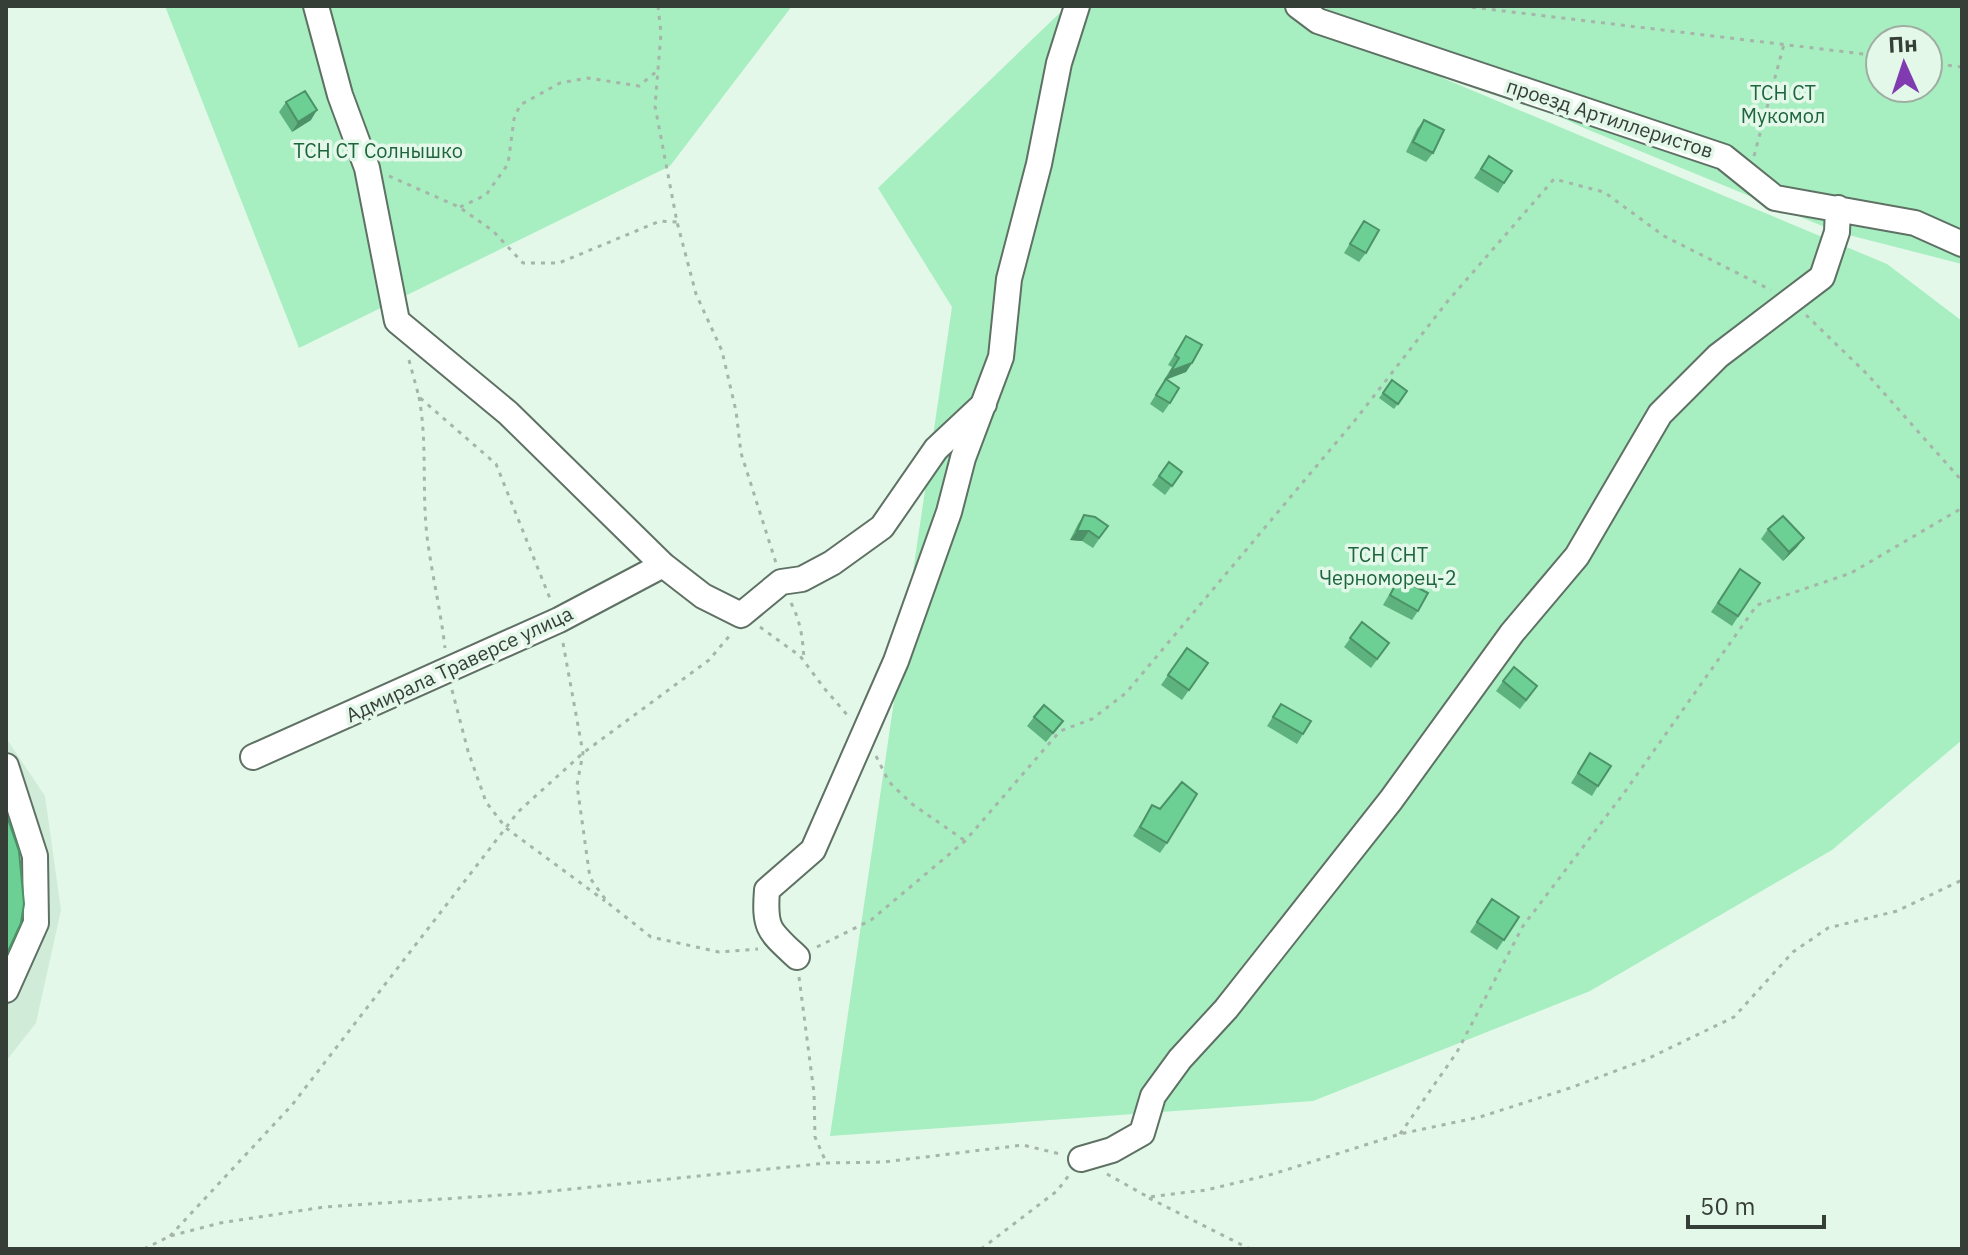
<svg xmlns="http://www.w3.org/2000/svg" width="1968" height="1255" font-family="'IBM Plex Sans',sans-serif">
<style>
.built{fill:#d0ecd8}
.green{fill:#a7eec0;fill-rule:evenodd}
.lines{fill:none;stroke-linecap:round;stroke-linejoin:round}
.minor-casing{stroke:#5e7164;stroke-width:28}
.path{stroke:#a5b5a9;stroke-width:3;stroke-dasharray:4 6;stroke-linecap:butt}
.minor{stroke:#fff;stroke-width:24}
.wall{fill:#5db27e}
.shaded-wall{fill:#4c9167}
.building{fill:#6ccf93;stroke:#4c9167;stroke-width:2}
.labels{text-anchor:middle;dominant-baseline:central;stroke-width:7;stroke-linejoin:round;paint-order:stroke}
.park-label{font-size:20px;fill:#1e653e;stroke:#e3f8e9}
.street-label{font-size:20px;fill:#363e38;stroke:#e3f8e9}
</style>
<rect width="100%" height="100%" fill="#e3f8e9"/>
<path class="built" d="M6,738L45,796L61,910L36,1023L6,1061Z"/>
<path class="green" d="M165,6H792L670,166L299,348Z
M1067,6H1303L1445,79L1887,264L1962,321V740L1832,850L1590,991L1313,1101L830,1136L952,307L878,188Z
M1320,6H1962V264L1837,232L1584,128ZM1880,40H1928V88H1880Z"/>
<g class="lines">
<defs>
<path id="minor" d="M316,6L340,95L367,168L397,321L508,413L663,565L703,596L741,615L781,582L802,579L832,563L882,527L936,449L984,404
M1298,6L1318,21L1724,157L1775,198L1915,223L1962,244
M253,757L559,620L663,565
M6,766L35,856L36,923L6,990
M797,957C769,931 764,929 767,890L813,850L896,661L949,512L963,458L1001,357L1009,279L1039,164L1059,63L1077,6
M1081,1159L1112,1150L1142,1133L1153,1096L1180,1059L1226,1009L1391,800L1512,633L1577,556L1660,414L1718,356L1822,277L1837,232L1838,208"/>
</defs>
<use href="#minor" class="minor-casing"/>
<path class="path" d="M658,6L661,33L655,106L677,222L696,294L722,351L736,411L741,453L776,563
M1462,6L1880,56
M1928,63L1962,67
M1754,156L1784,44
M389,176L459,207L493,231L523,263H559L660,221L677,222
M460,207L486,195L508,164L514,119L520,105L560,83L588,78L639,86L657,71
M1806,315L1867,374L1962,481
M409,360L419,397L496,464L551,601
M419,397C428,446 421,495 428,544C433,579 441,613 445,648
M791,603C801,622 803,640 804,661
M760,627L800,656L824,688L849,717
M563,643L583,753L577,785L590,878L608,903L651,937L719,952L758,949
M452,690L468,751L486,802L506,828L605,901
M876,756L889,782L912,804L964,840
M817,947L871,920L965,841L1060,731L1092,719L1126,693L1356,419L1447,302L1554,179L1604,192L1664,236L1771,290
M799,977L814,1093L815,1137L826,1162
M1400,1134L1457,1052L1523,926L1624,793L1757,605L1851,573L1962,508
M1107,1174L1148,1197L1206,1190L1273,1174L1400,1134L1480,1117L1570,1088L1645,1060L1734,1017L1793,952L1828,928L1897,911L1962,880
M1149,1198L1250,1249
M170,1236L292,1105L518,812L583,753L709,660L731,634
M144,1249L170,1236L220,1223L324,1207L532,1193L827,1163L884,1162L1023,1145L1060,1154
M981,1249L1057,1191L1069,1175"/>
<use href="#minor" class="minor"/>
</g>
<path class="wall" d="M286,102L311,120L292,132L279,112Z
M1424,120L1433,153L1426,162L1406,152L1417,129Z
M1489,156L1512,171L1498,193L1474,178Z
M1364,221L1366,253L1359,262L1344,253Z
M1186,336L1192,363L1186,372L1166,380L1170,403L1163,413L1150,404L1165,380H1164L1172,367L1168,365Z
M1392,380L1407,391L1394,409L1379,398Z
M1169,462L1182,472L1165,495L1152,485Z
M1084,515L1108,526L1093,548L1082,541L1070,540L1078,524Z
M1768,529L1804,538L1797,547L1783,561L1761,539Z
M1740,569L1760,583L1732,626L1711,612Z
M1399,578L1418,611L1412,620L1383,605Z
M1362,622L1389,643L1371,668L1344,647Z
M1187,648L1208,663L1182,700L1161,685Z
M1503,681L1531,695L1520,709L1496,691Z
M1281,704L1303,734L1297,744L1267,726Z
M1034,717L1063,721L1046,742L1027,726Z
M1590,753L1598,786L1592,796L1571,783Z
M1152,805L1167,843L1160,853L1133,836Z
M1492,899L1519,917L1497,950L1470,932Z"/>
<path class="shaded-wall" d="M317,110L311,120L292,132L298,122Z
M1192,363L1186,372L1164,380L1171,371Z
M1077,531H1089L1082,541L1070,540Z
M1804,538L1797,547L1783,561L1789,552Z"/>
<path class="building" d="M305,91L317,110L298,122L286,102Z
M1424,120L1444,130L1433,153L1413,142Z
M1489,156L1512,171L1504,183L1481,169Z
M1364,221L1379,230L1366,253L1350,244Z
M1186,336L1202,345L1192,363L1171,371L1179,358L1175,355Z
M1166,379L1179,388L1170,403L1156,395Z
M1392,380L1407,391L1398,404L1383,393Z
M1169,462L1182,472L1172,486L1159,476Z
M1084,515L1095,517L1108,526L1099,538L1089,531H1077Z
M1783,516L1804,538L1789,552L1768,529Z
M1740,569L1760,583L1738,616L1718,603Z
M1399,578L1428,593L1418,611L1390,595Z
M1362,622L1389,643L1377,659L1350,638Z
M1187,648L1208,663L1189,690L1168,675Z
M1514,667L1537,686L1526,700L1503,681Z
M1281,704L1311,721L1303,734L1273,717Z
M1044,705L1063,721L1053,733L1034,717Z
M1590,753L1611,766L1598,786L1578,773Z
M1182,782L1197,794L1167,843L1140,827L1152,805L1160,809Z
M6,813L19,851L24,904L21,923L6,956Z
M1492,899L1519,917L1504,940L1477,922Z"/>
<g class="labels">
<g class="park-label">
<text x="1783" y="92">ТСН СТ<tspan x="1783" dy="23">Мукомол</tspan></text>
<text x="378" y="150">ТСН СТ Солнышко</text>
<text x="1388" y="554">ТСН СНТ<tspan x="1388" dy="23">Черноморец-2</tspan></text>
</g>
<g class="street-label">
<text transform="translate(1610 118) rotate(18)">проезд Артиллеристов</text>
<text transform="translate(459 664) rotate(-25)">Адмирала Траверсе улица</text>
</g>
</g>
<rect width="1968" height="1255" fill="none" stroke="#363e38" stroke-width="16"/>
<g transform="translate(1904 64) rotate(357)"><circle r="38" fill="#e3f8e9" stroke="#9eaea2" stroke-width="2"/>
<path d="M0-6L14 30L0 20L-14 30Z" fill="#7f3baf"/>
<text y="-12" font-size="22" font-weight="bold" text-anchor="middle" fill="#363e38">Пн</text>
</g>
<path d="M1688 1215v12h136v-12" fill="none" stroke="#363e38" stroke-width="4"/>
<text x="1700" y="1215" font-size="24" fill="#363e38" stroke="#e3f8e9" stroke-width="6" paint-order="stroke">50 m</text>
</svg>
